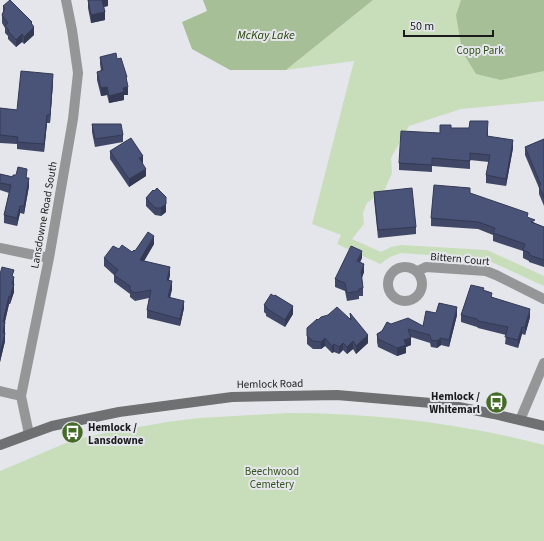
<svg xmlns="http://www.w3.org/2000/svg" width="544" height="541" font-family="'Source Sans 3',sans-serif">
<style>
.green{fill:#c8debb}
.water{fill:#a6bf97}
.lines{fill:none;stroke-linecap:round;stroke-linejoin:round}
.minor{stroke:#959698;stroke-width:10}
.secondary{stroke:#6f7072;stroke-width:10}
.wall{fill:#404767}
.shaded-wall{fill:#343a54}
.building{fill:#4a5378;stroke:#343a54}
.labels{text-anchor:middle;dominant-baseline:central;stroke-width:4;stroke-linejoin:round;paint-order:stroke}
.park-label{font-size:11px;fill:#34531b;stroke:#e5e6eb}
.street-label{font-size:11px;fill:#1a1b1c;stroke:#e5e6eb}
.poi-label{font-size:11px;font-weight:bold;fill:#1a1b1c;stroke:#e5e6eb;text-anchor:end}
.water-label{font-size:12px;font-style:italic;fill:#1f3d01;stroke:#e5e6eb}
</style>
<rect width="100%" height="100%" fill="#e5e6eb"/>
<path class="green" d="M373,0H544V101L461,109L409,126L391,158L392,173L385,189L367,203L363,213L364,224L352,239L381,252L391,247L401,245L487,250L544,276V286L485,259L401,253L390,257L380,264L337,244L341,235L312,224L354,61L286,70Z
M288,413C374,413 460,423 544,445V541H0V471L73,440L105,433L167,422L199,418Z"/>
<path class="water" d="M203,0H373L286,70H230L192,49L182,22L207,11Z
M461,0H544V71L501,80L476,74L462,51L456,15Z"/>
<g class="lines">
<path class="minor" d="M0,248L49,258
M388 284a17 17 0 1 1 34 0a17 17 0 1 1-34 0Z
M418,271L426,267L486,271L496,275L544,299
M0,391L21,396
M520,420L544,363
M29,434L21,396L49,258L73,119L78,73L72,30L66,0"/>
<path class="secondary" d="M0,445L52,426L119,412L232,397L337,395L443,404L494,414L544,426"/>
</g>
<path class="wall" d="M88,0H108V6L104,7L105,20L91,23L88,8Z
M3,6L32,25L34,35L24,44L22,42L16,47L8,39V36L5,33V28L2,23V15L3,12Z
M100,57L117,59L127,83L128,95H124V100L109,103L107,95L101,96L97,80V72L101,71L100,64Z
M53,82L50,123H47L44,152L17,149V144L0,143V108L17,110Z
M92,124L123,135V142L95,147L92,132Z
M451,128L488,129V136L513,148L506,186L486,183V175L489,162L470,160V169L432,166V172L399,170V163L440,133Z
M544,139V206L539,194V188L525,155V147Z
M110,151L143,164L146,176L129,187L110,159Z
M0,174L13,177H27V178L29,186L24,214L20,213L17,226L4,223V215L9,193L0,190Z
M153,190L166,212L161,216L155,215L146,206V198Z
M374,192L416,227V234L378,238L374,199Z
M470,193L528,218L535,223L544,227V267L529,262V261L523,258V251L493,241V235L478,229L431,226V218Z
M154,244L144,261L170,275L169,280L172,289L170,298L184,308L180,326L147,318V310L149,298L135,301L130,297V294L114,282V275L104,266V258L119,249L132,252Z
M362,258L360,262L364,272L362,278L363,288V296H359V299L347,301L345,291L335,287V279Z
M0,274L14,277V292L10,304H9L5,322V341L0,362Z
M484,291L492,297L530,317L525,335L522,334L518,348L505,344L506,335L478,328L477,327L461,322V315Z
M264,305L293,314L285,327L266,316V314L264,312Z
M350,313L368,343L356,354L353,349L347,354L343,350L339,354L334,352L332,353L325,346L321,349H313L307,344V328L318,320L350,319Z
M436,313L457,315L449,347L441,345L437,348L431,347L430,343L411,337V345L406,347V353L397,356L378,347L377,342V334L382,331L391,324L423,326Z"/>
<path class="shaded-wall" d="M102,0H108V6L102,7Z
M105,12V20L91,23V15Z
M32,22V29L34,27V35L24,44V37Z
M22,34V42L16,47V40Z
M53,74V82L50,123V115Z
M107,87V95L101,96V88Z
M128,87V95H124V100L109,103V96L123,88Z
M47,115V123L44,152V144Z
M513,140V148L506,186V179Z
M143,156V164L139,158Z
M146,169V176L129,187V179Z
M29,178V186L24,214V206Z
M166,197V212L161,216V208Z
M20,206V213L17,226V218Z
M154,236V244L140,268V260Z
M362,251V258L357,269V261Z
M364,264V272L361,280V272Z
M170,267V275L167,287V280Z
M14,277V292L10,304V297Z
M172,281V289L168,305V297Z
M9,296V304L3,329V322Z
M184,301V308L180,326V319Z
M293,306V314L285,327V320Z
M457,307V315L449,347V340Z
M530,309V317L525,335V327Z
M5,322V330L3,340V333Z
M522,327V334L518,348V340Z
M5,333V341L0,362V354Z
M368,335V343L356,354V346Z
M325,338V346L321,349V342Z
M411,338V345L406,347V353L397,356V348L404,340Z
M441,338V345L437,348V341Z
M353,341V349L347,354V347Z
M343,343V350L339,354V347Z
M334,344V352L332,353V346Z"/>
<path class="building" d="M10,0L32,22L31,23L34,27L24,37L22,34L16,40L8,31L9,30L5,26L8,23L2,15L5,8L3,6Z
M88,0H102L105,12L91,15Z
M116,53L117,59L121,58L127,77H126L128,87L123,88L124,92L109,96L107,87L101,88L97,72L103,70L100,57Z
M21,71L53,74L50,115H47L44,144L17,142L18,137L0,135V108L17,110Z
M470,121H488L487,136L513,140L506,179L486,175L490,155L470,153V161L432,158V165L399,163L401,131L440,133V125H451V128H469Z
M92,124H121L123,135L95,139Z
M131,138L143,156L139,158L146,169L129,179L110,151Z
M544,139V198L539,186L541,185L525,147Z
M18,167L27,169L26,178H29L24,206H20L17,218L4,215L11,185L0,183V174L13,177V175H16Z
M434,185L470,188V193L528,213L527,217L535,220L531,222L544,227V260L529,255L530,253L523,250L525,244L493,233L495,228L478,222L431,218Z
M157,188L166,197V204L161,208H155L146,198L153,190L154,191Z
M412,188L416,227L378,230L374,192Z
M148,232L154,236L140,260L170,267L167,280L172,281L168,297L184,301L180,319L147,310L151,290L135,293L130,290V286L114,275L118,270L104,258L113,246L119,249L122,245L132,252L134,250L135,251Z
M351,246L362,251L357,261L364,264L361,272L363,288L359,289V291L347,293L345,283L335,279Z
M2,267L14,270L12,276L14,277L12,284H14L10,297L9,296L3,322H5L3,333H5L0,354V274Z
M471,285L484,288L483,290L492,293L491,297L530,309L525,327H522L518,340L505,337L508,327L478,321L477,319L461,315Z
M271,294L274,296L275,295L293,306L285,320L266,308L267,307L264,305Z
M439,303L457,307L449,340L441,338L437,341L431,340L430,335L408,329L411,338L404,340L406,345L397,348L378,339L377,334L382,331L387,322L391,324L408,318L423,326L426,311L436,313Z
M337,307L351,320L350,313L368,335L356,346L353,341L347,347L343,343L339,347L334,344L332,346L325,338L321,342L313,341L307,336V328L317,319L318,320L321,317L328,315Z"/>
<defs>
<symbol id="bus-disc" viewBox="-11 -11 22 22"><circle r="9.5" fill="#456c27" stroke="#e5e6eb"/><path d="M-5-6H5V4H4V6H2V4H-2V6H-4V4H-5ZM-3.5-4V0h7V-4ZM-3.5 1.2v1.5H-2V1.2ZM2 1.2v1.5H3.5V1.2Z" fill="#fff"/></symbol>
</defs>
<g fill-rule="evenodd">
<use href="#bus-disc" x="484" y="390" width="25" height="25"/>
<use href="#bus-disc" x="60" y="420" width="25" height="25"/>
</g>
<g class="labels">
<g class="park-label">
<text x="480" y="50">Copp Park</text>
<text x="272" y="471">Beechwood<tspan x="272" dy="13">Cemetery</tspan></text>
</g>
<g class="street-label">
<text transform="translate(44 215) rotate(-80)">Lansdowne Road South</text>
<text transform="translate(460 259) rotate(5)">Bittern Court</text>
<text transform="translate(270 384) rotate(-1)">Hemlock Road</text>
</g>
<g class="poi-label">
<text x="480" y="396">Hemlock /<tspan x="480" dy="13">Whitemarl</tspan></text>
<text x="88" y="427" text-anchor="start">Hemlock /<tspan x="88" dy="13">Lansdowne</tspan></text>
</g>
<g class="water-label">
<text x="266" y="35">McKay Lake</text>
</g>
</g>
<path d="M404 30v6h89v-6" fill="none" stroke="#1a1b1c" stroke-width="2"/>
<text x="410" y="30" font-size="12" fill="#1a1b1c" stroke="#e5e6eb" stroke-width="3" paint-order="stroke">50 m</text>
</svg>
